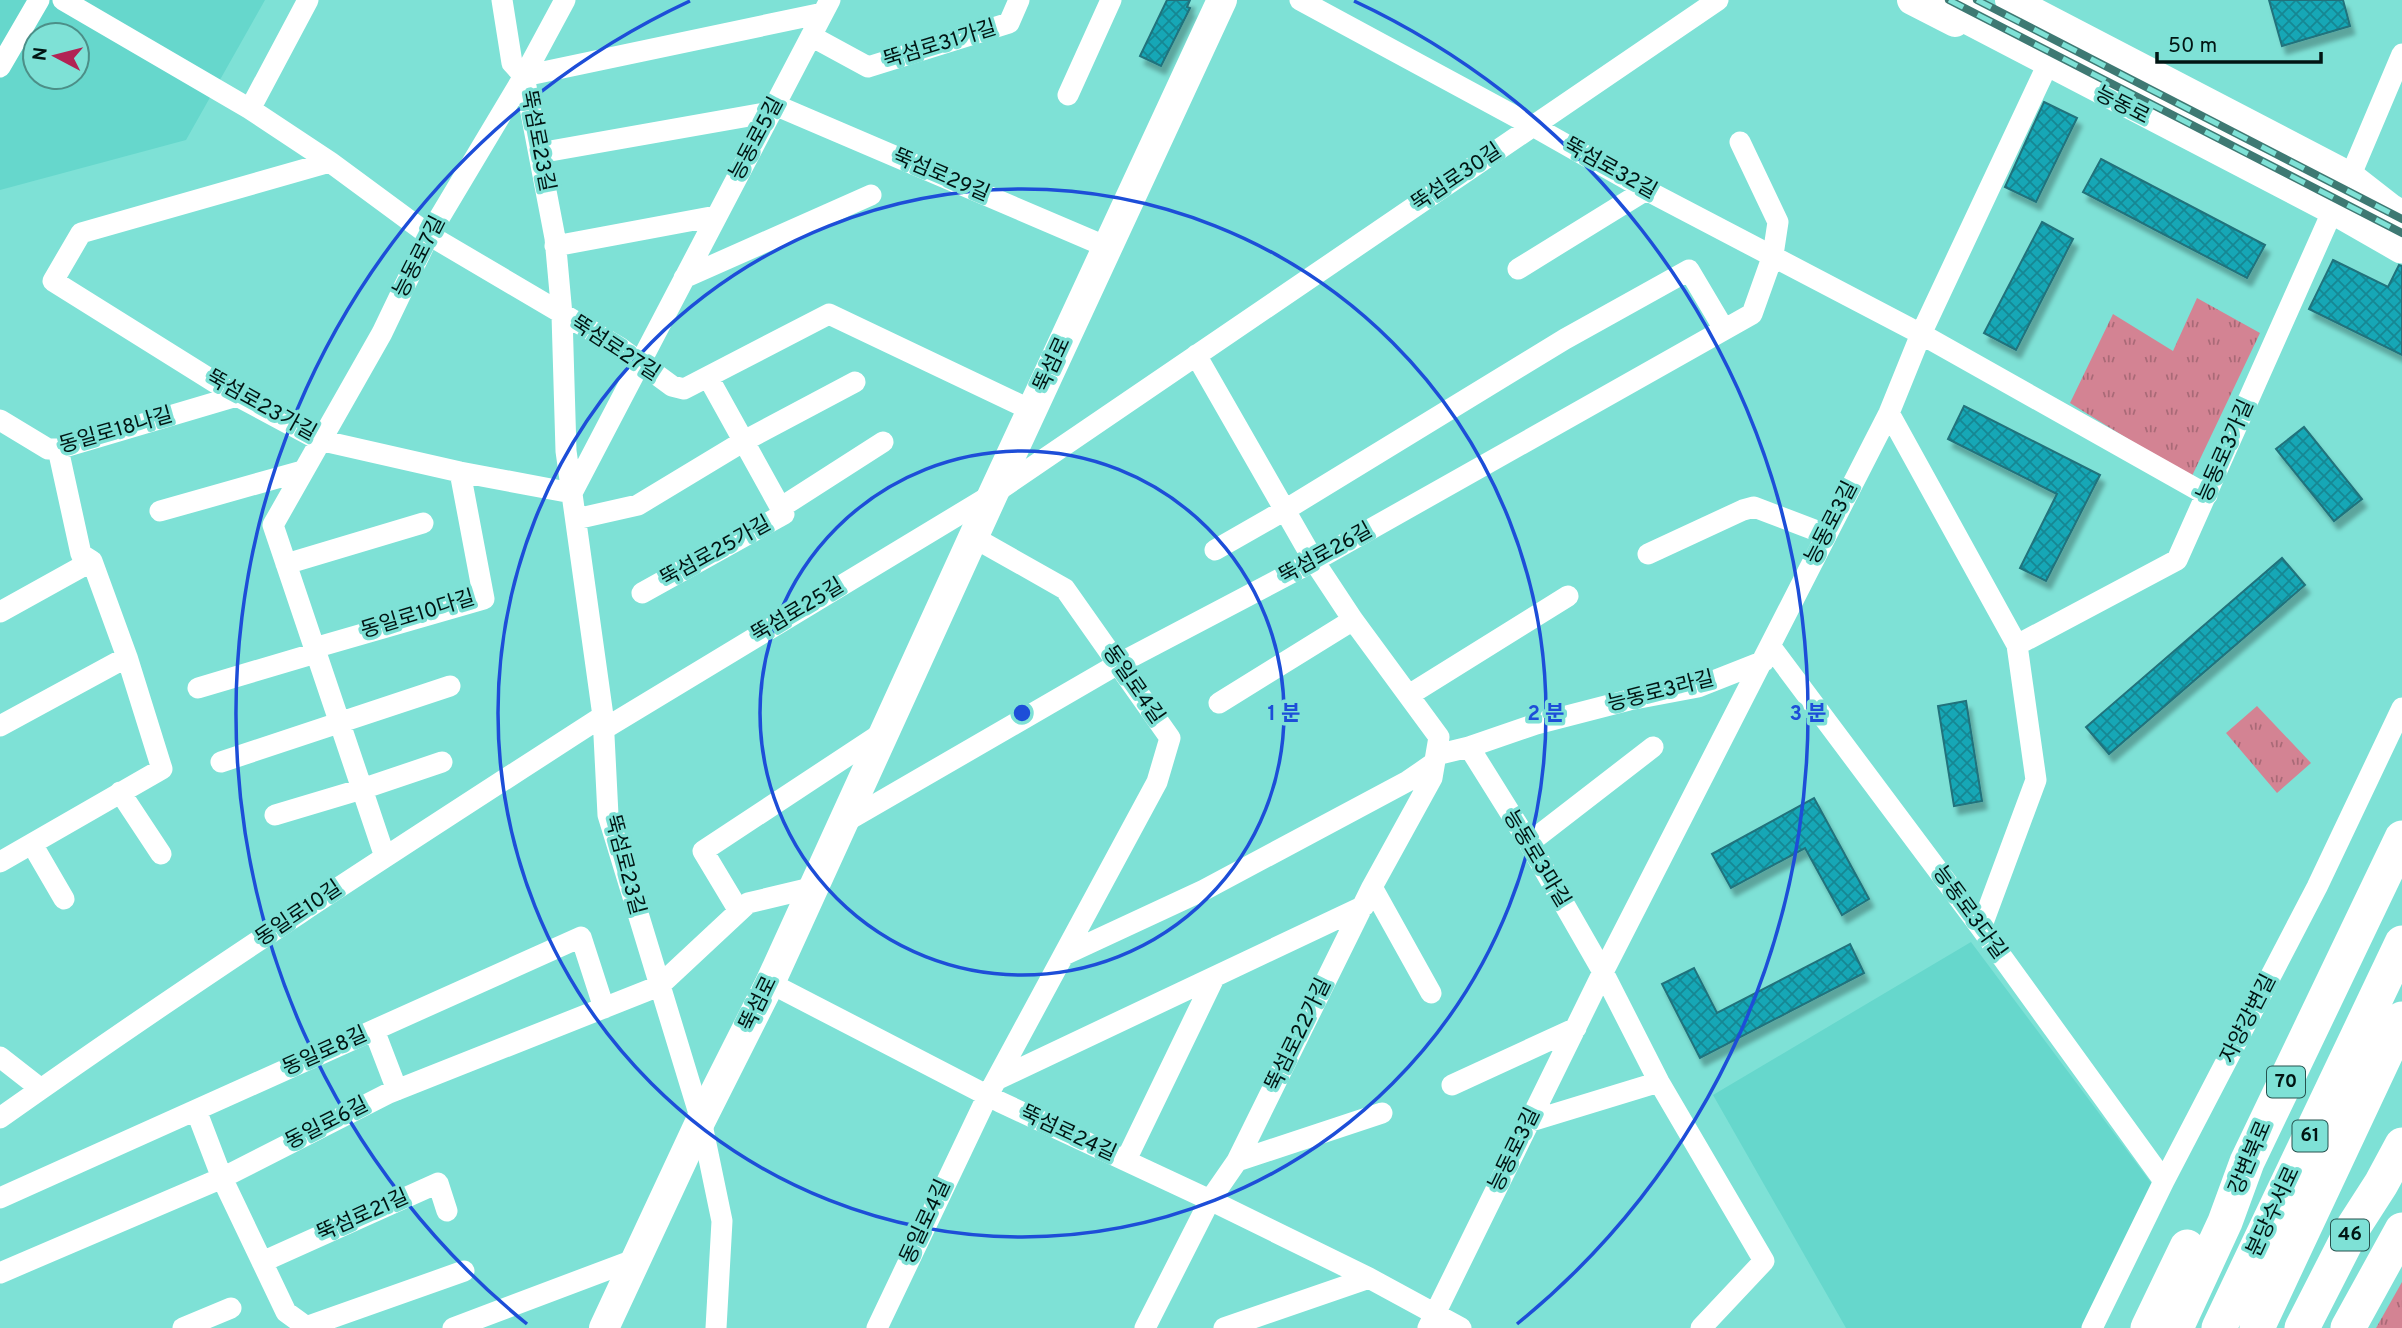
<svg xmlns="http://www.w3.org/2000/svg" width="2402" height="1328" font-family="Overpass,'Noto Sans KR',sans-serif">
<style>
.built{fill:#66d7cc;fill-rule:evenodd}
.park{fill:url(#park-tufts)}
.building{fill:url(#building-cross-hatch);stroke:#21727b;stroke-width:2;filter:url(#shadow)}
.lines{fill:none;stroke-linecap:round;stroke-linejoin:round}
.minor{stroke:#fff;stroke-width:21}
.secondary{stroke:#fff;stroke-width:30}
.trunk{stroke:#fff;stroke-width:35}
.rail-casing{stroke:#3e7973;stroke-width:8}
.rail{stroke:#7ee1d6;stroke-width:5;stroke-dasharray:16;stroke-linecap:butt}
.ring{fill:none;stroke:#1d4ed8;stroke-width:3.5}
.labels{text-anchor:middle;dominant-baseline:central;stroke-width:7;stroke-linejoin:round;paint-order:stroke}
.shield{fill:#7ee1d6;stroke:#26524e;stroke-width:2}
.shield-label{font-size:19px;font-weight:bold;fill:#011513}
.street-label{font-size:21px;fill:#011513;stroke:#7ee1d6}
.centre{fill:#1d4ed8;stroke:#7ee1d6;stroke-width:3.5}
.ring-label{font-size:21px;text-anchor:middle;font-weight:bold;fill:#1d4ed8;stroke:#7ee1d6;stroke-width:7;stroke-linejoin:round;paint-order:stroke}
</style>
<defs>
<pattern id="park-tufts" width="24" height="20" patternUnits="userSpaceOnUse" patternTransform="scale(1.75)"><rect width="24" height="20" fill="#d38393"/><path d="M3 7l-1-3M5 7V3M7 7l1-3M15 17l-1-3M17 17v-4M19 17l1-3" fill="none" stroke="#a96a77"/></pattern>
<pattern id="building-cross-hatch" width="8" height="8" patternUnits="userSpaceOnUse" patternTransform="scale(1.75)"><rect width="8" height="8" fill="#18a7b6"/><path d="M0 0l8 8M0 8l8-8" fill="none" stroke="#138793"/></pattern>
<filter id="shadow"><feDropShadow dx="4.5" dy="8" stdDeviation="2" flood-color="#0004"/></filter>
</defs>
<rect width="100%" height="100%" fill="#7ee1d6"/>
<path class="built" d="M0,0H265L186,140L0,190ZM35,35H77V77H35Z
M1971,942L2158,1192L2096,1328H1846L1713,1095Z"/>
<path class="park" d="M2197,298L2260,333L2191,478L2070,403L2113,314L2173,351Z
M2257,706L2311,763L2277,793L2226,733Z
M2402,1282V1328H2376Z"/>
<path class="building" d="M1167,0H1190L1187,7L1190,8L1161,66L1140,56Z
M2269,0H2343L2350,26L2282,46Z
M2044,102L2077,118L2036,202L2005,187Z
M2101,159L2265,245L2247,278L2083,192Z
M2042,222L2073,239L2016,350L1984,333Z
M2333,260L2388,287L2399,265L2402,266V355L2309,309Z
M1964,406L2100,475L2046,581L2020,568L2057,494L1948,439Z
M2304,427L2362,499L2334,521L2276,449Z
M2282,558L2305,585L2109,754L2086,727Z
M1966,701L1982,801L1954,806L1938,706Z
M1814,798L1869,899L1842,915L1805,848L1731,888L1712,854Z
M1850,944L1864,973L1700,1058L1662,984L1694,968L1717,1013Z"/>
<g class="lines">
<path class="minor" d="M63,0L250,109L330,162L429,235L619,347L672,386L684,389L829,314L1031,410
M502,0L512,63L524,76L555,238L562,315L566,451L603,716L608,815L701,1120L722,1221L716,1328
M1300,0L1533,126L1646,190L1921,334L2207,495
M811,36L868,67L1009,23L1019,0
M0,67L39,0
M524,76L823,13
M1068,95L1111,0
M775,105L1107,247
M250,109L308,0
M539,153L771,112
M330,162L81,233L53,281L237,396L319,440L460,472L572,493L830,0
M555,246L716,216
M1518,269L1646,190
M684,278L871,195
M1889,413L2017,645
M0,420L48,449H58L237,396
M780,508L883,442
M160,511L302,471
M576,519L638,505L744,441L855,382
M1215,550L1285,510L1565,339L1689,270L1724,329
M1648,554L1743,510L1754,507L1825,534
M286,564L423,523
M642,593L784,514L708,377
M0,612L92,561L81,554L58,449
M1771,647L1981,928L2164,1181
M314,648L484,599L460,472
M198,688L316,653
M1409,695L1568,596
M1219,703L1353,620
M0,726L127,657
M604,729L993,494L1718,0
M1469,747L1529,843L1603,972L1659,1082L1764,1261L1701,1328
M1436,755L1469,747L1536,724L1629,700L1698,687L1764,661
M221,762L450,686
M120,792L161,854
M275,815L362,789L442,762
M845,822L1118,664L1314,561L1752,314L1773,255L1778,222L1740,142
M1529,843L1653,747
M32,844L64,899
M385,857L273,525L382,333L429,235L524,76L565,0
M0,862L162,769L127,657L92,561
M1372,887L1431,993
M739,911L703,851L885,731
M1981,928L2036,780L2017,645L2177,560L2332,212L2350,177L2402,54
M1064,955L1204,890L1408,781L1434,763
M770,983L1000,1102L1210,1200L1369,1278L1461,1328
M374,1030L397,1090
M0,1057L41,1089
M996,1080L1364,906
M1452,1085L1576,1028
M196,1110L222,1178L286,1312L308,1328
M0,1118C197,978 400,847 603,716
M1528,1122L1659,1082
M1126,1160L1214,978
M1237,1161L1382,1113
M0,1198L581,937L604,1008
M262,1262L438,1183L447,1211
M0,1273L222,1178L389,1093L659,986L748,903L815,887
M306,1327L464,1271
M183,1328L231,1308
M453,1328L636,1259
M877,1328L988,1095L1157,782L1170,738L1065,589L973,537
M1145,1328L1210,1200L1237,1161L1372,887L1432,778L1439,737L1353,620L1314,561L1196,355
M1224,1328L1369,1278
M1428,1328L1603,972L1889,413L1921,334L2046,68
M2092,1328L2164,1181L2317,887L2402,708"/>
<path class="secondary" d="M1912,0L1955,22
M2010,0L2350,177L2391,209L2402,215
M604,1328L701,1120L770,983L993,494L1222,0"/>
<path class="trunk" d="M1936,0L2341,211L2402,246
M2148,1328L2187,1247
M2176,1328L2225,1222L2247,1162L2402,838
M2219,1328L2402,943
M2257,1328L2402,1019
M2302,1328L2354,1226L2381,1184L2402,1145
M2348,1328L2402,1230"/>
<defs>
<path id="rail" d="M1949,0L2402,233
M1977,0L2402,219"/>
</defs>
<use href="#rail" class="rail-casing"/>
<use href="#rail" class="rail"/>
</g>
<g class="ring">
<circle cx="1022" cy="713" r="262"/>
<circle cx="1022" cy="713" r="524"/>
<path d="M527 1324A786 786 0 0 1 690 1M1354 1A786 786 0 0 1 1517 1324"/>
</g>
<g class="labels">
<g class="shield">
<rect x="2267" y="1066.5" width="38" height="31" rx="5"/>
<rect x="2292.5" y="1120.5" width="35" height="31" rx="5"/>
<rect x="2331" y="1219.5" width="38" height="31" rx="5"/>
</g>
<g class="shield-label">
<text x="2286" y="1082">70</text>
<text x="2310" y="1136">61</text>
<text x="2350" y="1235">46</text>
</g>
<g class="street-label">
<text transform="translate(940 45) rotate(-17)">뚝섬로31가길</text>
<text transform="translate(2122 106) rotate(27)">능동로</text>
<text transform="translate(757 139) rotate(-62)">능동로5길</text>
<text transform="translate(537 141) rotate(79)">뚝섬로23길</text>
<text transform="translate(1610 169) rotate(29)">뚝섬로32길</text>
<text transform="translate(941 176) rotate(23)">뚝섬로29길</text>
<text transform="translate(1457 178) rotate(-34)">뚝섬로30길</text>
<text transform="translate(420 257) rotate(-63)">능동로7길</text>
<text transform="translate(615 349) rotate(33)">뚝섬로27길</text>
<text transform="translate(1053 365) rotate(-65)">뚝섬로</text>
<text transform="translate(261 406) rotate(29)">뚝섬로23가길</text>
<text transform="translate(116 431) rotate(-16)">동일로18나길</text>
<text transform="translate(2226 451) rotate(-66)">능동로3가길</text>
<text transform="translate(1832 523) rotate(-63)">능동로3길</text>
<text transform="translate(716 552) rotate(-29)">뚝섬로25가길</text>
<text transform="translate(1326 554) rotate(-29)">뚝섬로26길</text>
<text transform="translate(798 611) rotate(-31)">뚝섬로25길</text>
<text transform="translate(418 615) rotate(-17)">동일로10다길</text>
<text transform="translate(1133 685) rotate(55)">동일로4길</text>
<text transform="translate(1661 692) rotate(-14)">능동로3라길</text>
<text transform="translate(1536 859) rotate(59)">능동로3마길</text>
<text transform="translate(624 865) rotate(75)">뚝섬로23길</text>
<text transform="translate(1969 913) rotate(54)">능동로3다길</text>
<text transform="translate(299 914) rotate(-34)">동일로10길</text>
<text transform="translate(759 1004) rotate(-64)">뚝섬로</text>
<text transform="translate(2249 1019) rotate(-63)">자양강변길</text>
<text transform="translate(1299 1035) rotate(-64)">뚝섬로22가길</text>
<text transform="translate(325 1052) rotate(-24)">동일로8길</text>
<text transform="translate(327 1124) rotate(-27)">동일로6길</text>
<text transform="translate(1068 1134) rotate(25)">뚝섬로24길</text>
<text transform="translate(1515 1150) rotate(-64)">능동로3길</text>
<text transform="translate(2251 1158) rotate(-67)">강변북로</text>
<text transform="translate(2274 1212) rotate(-65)">분당수서로</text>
<text transform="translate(363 1216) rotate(-24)">뚝섬로21길</text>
<text transform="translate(926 1222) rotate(-65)">동일로4길</text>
</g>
</g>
<circle cx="1022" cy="713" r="10" class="centre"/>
<g class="ring-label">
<text x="1284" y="720">1 분</text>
<text x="1546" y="720">2 분</text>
<text x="1808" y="720">3 분</text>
</g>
<g transform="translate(56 56) rotate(277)"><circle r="33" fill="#7ee1d6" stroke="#4c8f88" stroke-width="2"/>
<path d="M0-5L12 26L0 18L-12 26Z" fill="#b22354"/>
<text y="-10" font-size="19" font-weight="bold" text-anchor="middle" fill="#011513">N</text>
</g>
<path d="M2157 52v10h164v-10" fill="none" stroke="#011513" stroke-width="3.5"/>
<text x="2168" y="52" font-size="21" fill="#011513" stroke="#7ee1d6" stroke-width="5" paint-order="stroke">50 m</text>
</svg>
